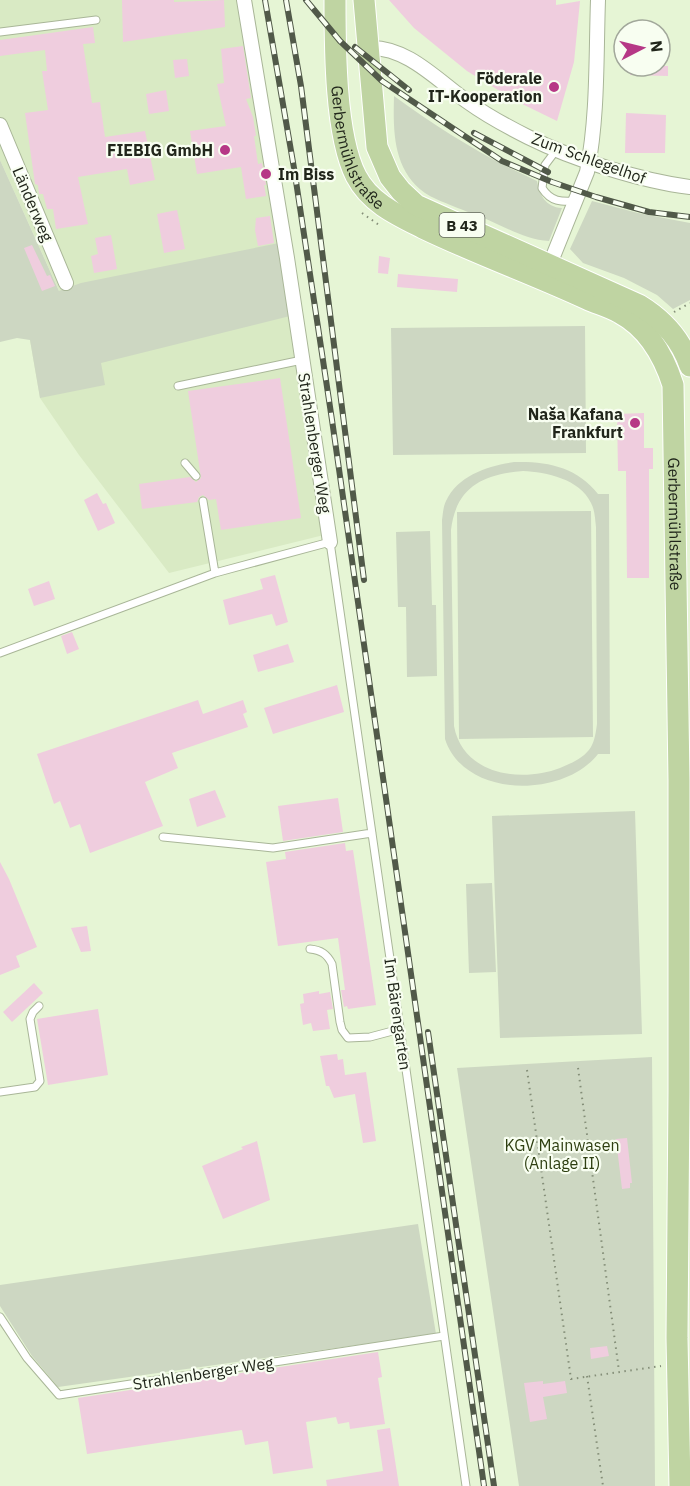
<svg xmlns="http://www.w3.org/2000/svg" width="690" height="1486" font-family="'IBM Plex Sans',sans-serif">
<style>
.built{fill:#d9eac4}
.green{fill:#cdd7c2;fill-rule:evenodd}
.building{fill:#efcdde}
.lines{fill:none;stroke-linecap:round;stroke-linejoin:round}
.lane-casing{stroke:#a9b698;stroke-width:9}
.street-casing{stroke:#a9b698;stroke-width:16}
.primary-casing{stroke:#fff;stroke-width:23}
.path{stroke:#848e78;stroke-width:2;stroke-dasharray:1.5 4.5;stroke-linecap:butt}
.lane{stroke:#fff;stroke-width:7}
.street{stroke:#fff;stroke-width:14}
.primary{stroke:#bfd4a2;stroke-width:21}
.rail-casing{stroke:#515949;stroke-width:6}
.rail{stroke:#f8fef1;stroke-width:4;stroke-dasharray:11;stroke-linecap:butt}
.poi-dot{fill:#b63886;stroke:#f8fef1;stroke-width:2}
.labels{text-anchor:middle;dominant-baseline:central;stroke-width:4.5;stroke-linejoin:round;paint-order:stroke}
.shield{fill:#f8fef1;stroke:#62675b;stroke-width:1.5}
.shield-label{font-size:15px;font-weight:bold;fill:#21261b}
.poi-label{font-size:16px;font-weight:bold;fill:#21261b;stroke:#f8fef1;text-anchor:end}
.street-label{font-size:16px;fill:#21261b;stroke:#f8fef1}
.park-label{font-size:16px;fill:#2e3f11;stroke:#f8fef1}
</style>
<rect width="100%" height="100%" fill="#e6f5d5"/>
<path class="built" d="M0,0H252L336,532L169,573L79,455L40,398L30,340L66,306L0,160Z"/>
<path class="green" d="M394,96C439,129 486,158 537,181C540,195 545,207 562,208L549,241C526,240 505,227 484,218C469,212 437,201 425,193C393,170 393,132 394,96Z
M0,160L59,291L81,283L279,243L290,316L101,363L105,385L40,398L30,340L17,338L0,342Z
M592,201L638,213L690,223V300L673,309L657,295L624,278L583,263L570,249Z
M585,326L586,453L393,455L391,328Z
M514,462C547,461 577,467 598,494H609L610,754H598C563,799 464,798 445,739L442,520C443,514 443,507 446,501C458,475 488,466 514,462ZM523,471C546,472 580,479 591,503C595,510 595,519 596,527L597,724C596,731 595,740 591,747C584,758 572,763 560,768C521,783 463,775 454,726L451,530C456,487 483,474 523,471Z
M591,511L593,737L459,739L457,512Z
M430,531L432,605H436L437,676L407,677L406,607H398L396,532Z
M635,811L642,1034L500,1038L492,816Z
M492,883L496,972L469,973L466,884Z
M652,1057L655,1486H519L457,1068Z
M418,1224L436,1334L58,1387L32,1356L0,1306V1285Z"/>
<path class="building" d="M122,0H174V2L224,0L225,27L123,42Z
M389,0H556V5L580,1L574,62L557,121L516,101L467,71L414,28Z
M93,27L95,43L83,44L92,103L100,102L105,137L145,131L155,180L130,185L127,169L78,177L88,224L56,229L53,209H47L43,194H39L38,185L35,184L25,113L48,110L42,71H47L45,50L0,56V40Z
M243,46L251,98L246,99L253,117L256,136H254L258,164L262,163L266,185H264L266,196L246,199L241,167L197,174L190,131L226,126L217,84L224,83L221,49Z
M187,59L189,76L175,78L173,60Z
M630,66H668V76L630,75Z
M166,90L169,111L149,114L146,94Z
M626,113L666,115L665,153H625Z
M177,210L185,249L164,253L157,214Z
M270,216L274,243L258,246L255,230L256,218Z
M111,235L117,269L94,273L91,256L98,254L95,238Z
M32,245L47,276L50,275L55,286L42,291L24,248Z
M379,256L390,258L388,274L378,273Z
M398,274L458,279L457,292L397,287Z
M280,378L301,518L221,530L216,499L209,500L203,495L199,497L197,502L142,509L139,484L190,477L196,482L201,478L188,391Z
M644,413V448H653V469H649V578H627L626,471H618L617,414Z
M97,493L103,504L106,503L115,523L98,531L84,500Z
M275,575L288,622L276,626L272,614L229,625L223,600L263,589L260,579Z
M49,581L55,599L34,606L28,589Z
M72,632L79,649L67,654L61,636Z
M288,644L294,662L258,672L253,655Z
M337,685L344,712L273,734L264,708Z
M198,700L203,714L243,700L247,712L243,714L248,727L172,753L178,768L145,782L163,826L90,853L80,824L70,828L60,801L54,804L37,754Z
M215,790L226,817L197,827L189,799Z
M338,798L343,832L283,841L278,806Z
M345,843L346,851L353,850L376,1005L348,1009L347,1006L344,1007L341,990H345L338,938L278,946L266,862L286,859L285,852Z
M0,862L9,879L37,947L16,956L20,967L0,975Z
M87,926L91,951L81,952L71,928Z
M34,983L43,993L12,1022L3,1012Z
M319,991V994L330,992L333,1009L327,1010L330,1029L313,1031L311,1023L303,1025L300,1004L304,1003L303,994Z
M98,1009L108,1075L48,1085L37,1019Z
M337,1054L338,1060L343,1059L345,1075L366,1072L376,1141L363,1143L355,1094L334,1098L329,1086H326L320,1056Z
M627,1138L632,1183H630V1188L622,1189L616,1139Z
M257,1141L270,1200L223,1219L202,1166L243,1149L241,1147Z
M607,1346L609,1356L591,1359L590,1348Z
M378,1352L382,1377L378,1378L385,1424L350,1429L349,1422L338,1424L336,1417L306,1422L313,1468L273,1474L268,1441L245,1445L242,1430L87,1454L78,1398Z
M543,1381V1384L565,1381L567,1393L543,1397L547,1419L530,1422L524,1383Z
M390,1428L399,1486H327L326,1480L383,1471L377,1430Z"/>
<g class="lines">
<defs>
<path id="lane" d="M0,32L96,20
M557,149L545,165L542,188C551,202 561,202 576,201
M178,386L302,360
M185,463L196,476
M203,501L215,573
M0,653L215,573L330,542L466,1486
M163,837L273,848L372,833
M310,949C321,950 327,954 332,964L340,1022L342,1030L348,1038L370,1037L400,1029
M0,1092L35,1087L40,1081L30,1019L33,1012L39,1006
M0,1317L27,1358L59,1395L444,1336"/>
<path id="street" d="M244,0L287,258L330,542
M369,48C407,46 439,82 468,102C486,115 508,127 528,137C572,159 641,181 690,187
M0,125L66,283
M552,272L550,264L587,172C598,116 596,57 598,0"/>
<g id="primary">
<path id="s1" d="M335,0C335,47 335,135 356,176C370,203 397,215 423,228C477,254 533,274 587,299C598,304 610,307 620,313C648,328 664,357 673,385L679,780V1092L677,1338L680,1486"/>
<path d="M364,0L377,147L390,177L401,191L416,205L639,305C662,319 681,339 690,366"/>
</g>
</defs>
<use href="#lane" class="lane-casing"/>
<use href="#street" class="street-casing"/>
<use href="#primary" class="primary-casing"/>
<path class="path" d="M362,213L379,225
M674,312L690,303
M578,1068L619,1371
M527,1070L571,1379L661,1366
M587,1376L603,1486"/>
<use href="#lane" class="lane"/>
<use href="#street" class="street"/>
<use href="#primary" class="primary"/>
<defs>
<path id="rail" d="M265,0L294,168L332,420L484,1486
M286,0L301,86L364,580
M306,0L340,41L382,81L502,161L552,182L596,197L649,212L690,217
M355,47L409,90
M474,133L548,172
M428,1032L494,1486"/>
</defs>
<use href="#rail" class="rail-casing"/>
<use href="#rail" class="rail"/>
</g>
<g class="poi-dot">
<circle cx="554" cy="87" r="6"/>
<circle cx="225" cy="150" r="6"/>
<circle cx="266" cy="174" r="6"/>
<circle cx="635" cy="423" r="6"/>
</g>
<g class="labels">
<rect class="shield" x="439.5" y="213" width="45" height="24" rx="4.5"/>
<g class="shield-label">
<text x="462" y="225">B 43</text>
</g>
<g class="poi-label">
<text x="542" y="78">Föderale<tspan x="542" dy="18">IT-Kooperation</tspan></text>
<text x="213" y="150">FIEBIG GmbH</text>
<text x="278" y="174" text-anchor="start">Im Biss</text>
<text x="623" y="414">Naša Kafana<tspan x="623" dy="18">Frankfurt</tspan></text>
</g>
<g class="street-label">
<text stroke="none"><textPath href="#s1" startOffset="152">Gerbermühlstraße</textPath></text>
<text transform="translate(589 158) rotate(20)">Zum Schlegelhof</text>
<text transform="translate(33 204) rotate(67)">Länderweg</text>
<text transform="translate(315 443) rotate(81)">Strahlenberger Weg</text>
<text stroke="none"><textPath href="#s1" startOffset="710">Gerbermühlstraße</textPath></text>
<text transform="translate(398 1014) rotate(82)">Im Bärengarten</text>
<text transform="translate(203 1373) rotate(-9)">Strahlenberger Weg</text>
</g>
<g class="park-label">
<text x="562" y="1145">KGV Mainwasen<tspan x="562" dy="18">(Anlage II)</tspan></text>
</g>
</g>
<g transform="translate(642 48) rotate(83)"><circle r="28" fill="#f8fef1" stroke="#a2a89b" stroke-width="1.5"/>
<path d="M0-4.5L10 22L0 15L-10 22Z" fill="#b63886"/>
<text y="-9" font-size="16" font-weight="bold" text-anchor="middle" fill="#21261b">N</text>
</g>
</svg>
